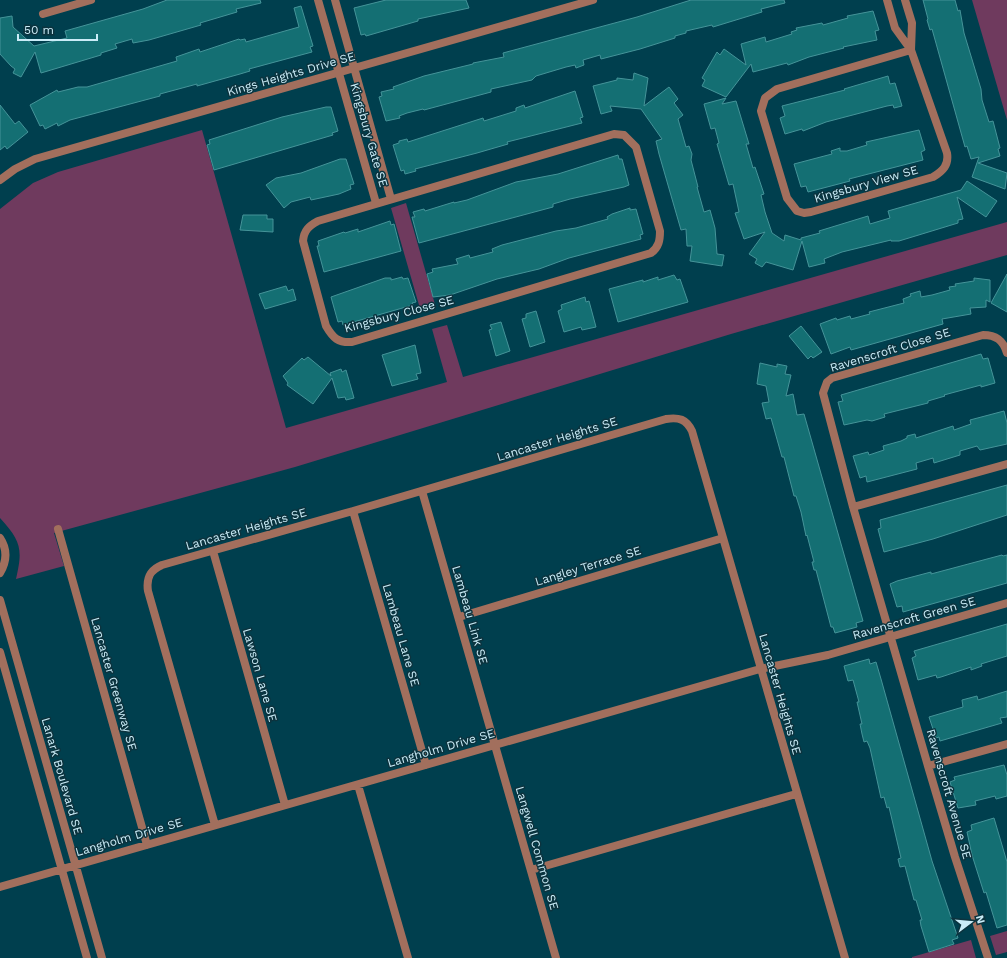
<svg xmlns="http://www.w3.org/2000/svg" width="1007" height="958" font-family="'Work Sans',sans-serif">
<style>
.green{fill:#6f3a5e}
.building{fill:#146f73;stroke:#459499}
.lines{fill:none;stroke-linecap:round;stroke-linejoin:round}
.street{stroke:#a26f5d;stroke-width:8}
.labels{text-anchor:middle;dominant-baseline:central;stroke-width:3;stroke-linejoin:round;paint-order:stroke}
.street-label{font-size:12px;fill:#caecf7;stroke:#0c333e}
</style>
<rect width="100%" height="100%" fill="#003f4e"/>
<path class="green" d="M972,0H1007V120Z
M202,130L286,428L447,382L432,329L447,325L463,377L1007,222V255L731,334L295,467L54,533L64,566L16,579C23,549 21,541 0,518V209L33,183L58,172Z
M406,203L436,308L421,312L391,208Z
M1007,931V952L996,955L990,936Z
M971,940L976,958H912V957Z"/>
<path class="building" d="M167,0H260L261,3L236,9L237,12L200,23L201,25L149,40L133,43L132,39L115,44L117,48L101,53V55L41,73L35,52L21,77L13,73L15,69L11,66L0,54V18L12,16L13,27L34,46L67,38L65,31L143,9Z
M386,0H466L469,8L418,19V21L366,36L365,34L361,35L354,8Z
M691,0H784L785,3L761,9L762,12L713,27L712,25L686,31V33L675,36V38L640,49L601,59L600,55L583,60L584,65L576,68L575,65L566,67L536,76L532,80L491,89V92L424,110L423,109L407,113L399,116L400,118L386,121L379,97L382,96L381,92L394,89L393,87L424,76L473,64V63L504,57L503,53L637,17Z
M923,0H955L958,11L960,10L964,33L981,89L982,100L989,122L993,121L1000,148L998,149L1000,156L978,163L1007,173L1005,189L972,177L979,157L971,159L967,146L965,147L932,29L930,30L927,20L928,19Z
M301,6L313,46L310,47L312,52L249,69L250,71L240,74L197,86V84L160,94V96L70,120L58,126L57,123L45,129L43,125L40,126L30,105L57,90L58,92L78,87H87L177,61L176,57L199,49L200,52L239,39L240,40L245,39L246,42L299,27L294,8Z
M873,11L879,30L875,31L877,40L843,47L844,48L809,57L788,65L787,63L753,72L751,64L726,97L702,86L705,80L702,78L717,52L720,55L724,49L746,65L741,44L765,37L766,42L792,34L791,32L797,30L796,28L822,23L823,25L848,18L847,16Z
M634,73L648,78L644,106L669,87L678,99L674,103L683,115L678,119L686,147L689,146L692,154L691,160L698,187H697L704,212L710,210L715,228L717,254L724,255L722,266L690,261L692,246H687L686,229L681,230L659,154L656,141L662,139L641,109L610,106L612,111L601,114L593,86L617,80V78L633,80Z
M888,76L890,84L895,83L902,106L894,108L893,105L887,106L826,122L803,131L802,129L785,134L780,118L785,116L782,106L845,90L844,89Z
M575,91L583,117L580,118L582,123L507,142L508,144L477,153L415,169L416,171L405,174L404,170L401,171L393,145L399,143V141L407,139L408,142L483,118L484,121L516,111V108L524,105L525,108Z
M726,98L722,104L736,101L749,144H746L753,168L755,167L764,194L761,195L765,212L772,233L784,241L785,235L801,240V238L820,233L819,231L868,216L870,224L890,218L888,211L961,190L967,181L997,201L986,217L957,197L963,219L958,220V223L899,241H891V240L842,252L824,259L825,263L809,267L802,241L793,270L766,262L762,267L755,263L757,259L749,254L765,232L744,239L735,213L739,212L733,184L729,185L717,144L719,143L715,128L711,129L704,104Z
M0,105L15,124L19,121L28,132L7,149L5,146L0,150Z
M326,107H331L338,131L332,133L333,135L214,170L207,145L210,144L209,140L282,117Z
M919,130L925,150L921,152L923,160L849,179L850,181L808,192L806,186L801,187L794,164L832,154L831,151L840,148V151H847L867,145L866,142Z
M618,155L619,159H622L629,185L624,187L570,199L553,204V207L419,243L412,217H415L413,212L424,209L425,211L454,202V203L467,200L516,182L558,174Z
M340,159H346L354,184L350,185L351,189L339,194L311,200L310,197L291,202L284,208L266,185L276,178L301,173Z
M630,208V210L636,209L643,234L640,235L641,239L569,258L539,269L497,279L450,295L433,297L427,274L433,272L432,269L458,264L456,259L469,255L470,258L493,252L492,249L502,245L556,231L576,228L608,219L607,217L612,214Z
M243,215H267V219H273V232L240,230Z
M390,221L391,225L394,224L401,251L324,272L317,246H319L318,241L344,232L345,233L358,229V232Z
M1007,274V312L991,303Z
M674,275L677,280L680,279L688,302L618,322L609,289L643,280V282L658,277V280Z
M402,277L403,279L408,278L416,302L412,303L413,305L343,325L342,321L338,322L331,297L385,278H391V280Z
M974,278L990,280V302L986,300V307L970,308L971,314L942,319L943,324L851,350L850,347L831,354L820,324L836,318L837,320L850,316L851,319L870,314L869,312L904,303L903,299L911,296L910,294L920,291L921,297L932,295L950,290L949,287L956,286L955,284L974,281Z
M286,286L288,291L293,289L296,300L265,309L259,294Z
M585,297L586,302L589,301L596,327L582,330L581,327L564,332L558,311L562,309L561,305Z
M536,311L545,342L530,347L522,319L526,318V314Z
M501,322L510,351L496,356L489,330L492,329L490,325Z
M801,326L822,352L813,358L811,356L808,359L789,336Z
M415,345L421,373L416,374L418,379L392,386L382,355Z
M981,354L983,359L988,358L995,383L981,387V385L944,395L945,396L928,401V403L884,414L885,417L872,421L867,420L844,425L838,402L843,401L841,395Z
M308,357L331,376L330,373L341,369L342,372L346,370L354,398L346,400L345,397L338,398L332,378L313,404L287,385L288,383L283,376L302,358L304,360Z
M760,363L777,367V364L787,366L785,374L791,375L786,396L793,394L797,415L804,414L863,621L856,623L857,627L835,633L833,627H831L816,570H814L812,562H814L807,535L806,536L801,512L796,496H794L784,457H782L771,418L766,419L762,403L769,402L766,386L757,384Z
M1004,411L1007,423V444L980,450L977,446L960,451V455L934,463L933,458L916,463L917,469L867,482L866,476L860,478L853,456L868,452L869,455L884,450L883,446L901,441L907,438V436L915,434L916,438L953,426L954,430L971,424L970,420Z
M1007,485V515L933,539L884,552L878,529L881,528L880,520Z
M1002,555L1003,556L1007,555V583L903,612L902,606L897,607L890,584L897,581L931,572V574Z
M1007,624V656L981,664L982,666L971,670V667L941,677L937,678L936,675L918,680L912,658L916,656L914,651Z
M869,659L870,664L876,662L881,679L932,861L958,938L952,940L954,944L929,952L921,926L920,920H922L916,900H914L905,866L900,867L898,859L901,858L889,807L887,808L884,797L881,798L870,748L867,741L864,742L862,734L860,724H862L857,702H859L853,680L848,681L844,666Z
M1007,691V717L1000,718L1002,723L940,741L939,737L936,738L929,717L963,707L962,700L977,696L978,700Z
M1004,765L1007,775V796L996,799L995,796L975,801L976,805L958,808L950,782L955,780L954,777Z
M994,818L1007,862V925L997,928L986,892L984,893L972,855L967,832L972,830L971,825Z"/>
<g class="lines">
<path class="street" d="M318,0L376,203
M335,0L391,199
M887,0L895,28L911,50L947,153C949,165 943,171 933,177L811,212L804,213L797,211L787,198L761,111L765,98L777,89L911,50
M905,0L912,23L911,50
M43,14L91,0
M614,134L624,135L636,147L660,231C660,240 659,247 651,253L352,342C338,343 333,338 326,326L303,241C304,230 309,226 318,221Z
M0,180L15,169L35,159L593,0
M422,491L556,958
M853,507L1007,464
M353,511L426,765
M58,529L147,845
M0,538C8,550 7,561 0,573
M213,551L285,805
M0,600L102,958
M459,617L723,538
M0,652L87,958
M928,766L1007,744
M358,785L408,958
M215,825L148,591C146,578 150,570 162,565L353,511L666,419C679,417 686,419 692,431L845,958
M531,870L796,794
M0,887L760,669L828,655L1007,603
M988,958L955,857L928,766L853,507L823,393L827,382L832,378L983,335C996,335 1003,340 1007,353"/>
</g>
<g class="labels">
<g class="street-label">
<text transform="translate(291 74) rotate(-16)">Kings Heights Drive SE</text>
<text transform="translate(369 135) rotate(74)">Kingsbury Gate SE</text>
<text transform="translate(866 184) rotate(-16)">Kingsbury View SE</text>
<text transform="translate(399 314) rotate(-15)">Kingsbury Close SE</text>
<text transform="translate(890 350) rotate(-17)">Ravenscroft Close SE</text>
<text transform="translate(557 439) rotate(-17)">Lancaster Heights SE</text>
<text transform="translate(246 529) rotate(-16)">Lancaster Heights SE</text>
<text transform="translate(588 566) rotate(-17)">Langley Terrace SE</text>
<text transform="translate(470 615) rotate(74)">Lambeau Link SE</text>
<text transform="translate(914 618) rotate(-16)">Ravenscroft Green SE</text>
<text transform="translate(401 635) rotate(74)">Lambeau Lane SE</text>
<text transform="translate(260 675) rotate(74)">Lawson Lane SE</text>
<text transform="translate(114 684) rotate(74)">Lancaster Greenway SE</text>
<text transform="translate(780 694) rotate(74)">Lancaster Heights SE</text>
<text transform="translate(441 748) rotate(-16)">Langholm Drive SE</text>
<text transform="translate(62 776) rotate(74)">Lanark Boulevard SE</text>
<text transform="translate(949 794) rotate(74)">Ravenscroft Avenue SE</text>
<text transform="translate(129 837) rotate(-16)">Langholm Drive SE</text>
<text transform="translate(537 848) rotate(74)">Langwell Common SE</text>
</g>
</g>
<g transform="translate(971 922) rotate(74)" stroke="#0c333e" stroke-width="3" paint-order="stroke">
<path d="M0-3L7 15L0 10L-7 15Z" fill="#caecf7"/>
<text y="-6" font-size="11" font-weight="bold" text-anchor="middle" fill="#caecf7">N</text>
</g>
<path d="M18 34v6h79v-6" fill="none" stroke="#caecf7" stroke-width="2"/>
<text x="24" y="34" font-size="12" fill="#caecf7" stroke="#0c333e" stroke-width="3" paint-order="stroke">50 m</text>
</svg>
